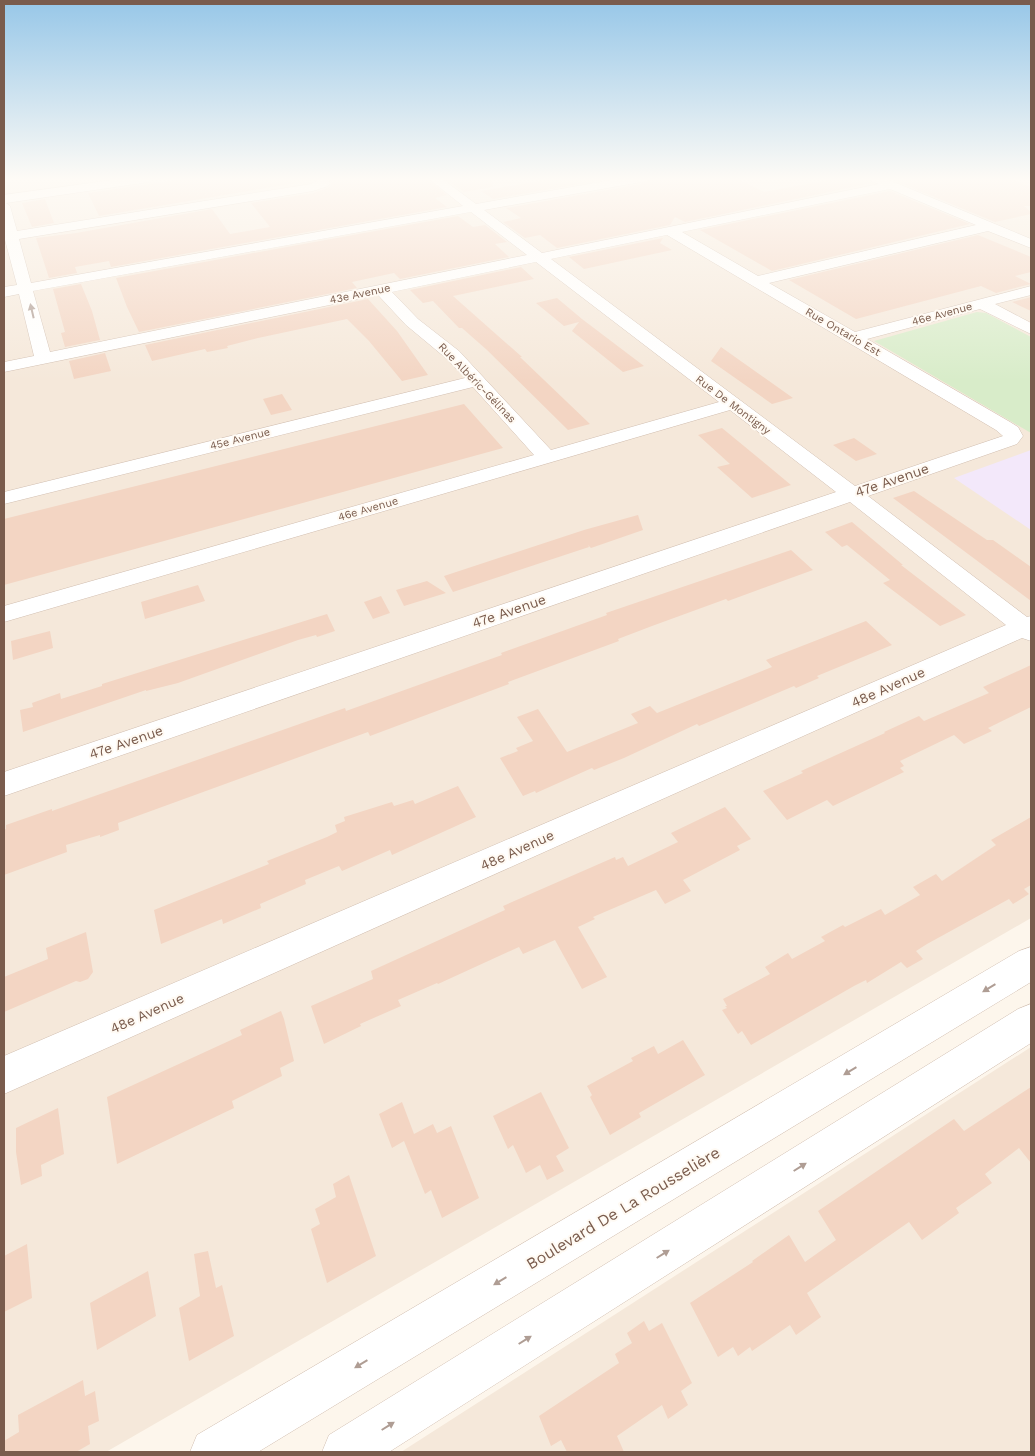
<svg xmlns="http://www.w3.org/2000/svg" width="1035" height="1456" font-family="'Work Sans',sans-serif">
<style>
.residential{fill:#f5e8da}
.education{fill:#f3e8fa}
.green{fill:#d8ecc9}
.building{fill:#f3d5c3}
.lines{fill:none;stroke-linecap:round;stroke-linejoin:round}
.minor-casing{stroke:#d1beb0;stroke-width:1}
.minor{fill:#fff;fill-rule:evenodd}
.oneway{fill:#af9d94}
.labels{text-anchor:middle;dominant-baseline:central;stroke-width:4;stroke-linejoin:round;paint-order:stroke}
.far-street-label{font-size:11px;fill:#7a5c4d;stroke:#fffaf3}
.street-label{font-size:14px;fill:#7a5c4d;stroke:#fffaf3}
.near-street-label{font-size:16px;fill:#7a5c4d;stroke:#fffaf3}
</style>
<rect width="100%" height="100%" fill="#fdf6ec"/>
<path class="residential" d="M4,178H1031V918L106,1452H4Z
M1031,1047V1452H401Z"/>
<path class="education" d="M1031,450V530L954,478Z"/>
<path class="green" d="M977,312L986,313L1031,337V433L874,341Z"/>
<path class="building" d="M191,178H313L314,180L99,216L88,193Z
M329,178H426L447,195L435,198L447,207L111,267L109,261L75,267L77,273L49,278L36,238L76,233L212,209L230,234L270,227L251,203L314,193L330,187L332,182Z
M444,178H492L493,187L464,192Z
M558,178H614L493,199L481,191Z
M649,178H736L764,192L840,178H867L872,183L685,222L675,217L670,225L557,248L540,235L525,238L503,222L521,218L506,208L641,184L647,182Z
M888,178H1006L1031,187V206H1024L1031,212V214L995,222Z
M890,191L970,224L772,271L700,230Z
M45,199L54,223L32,227L22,203Z
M458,216L473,227L485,225L507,242L495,244L509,257L400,279L394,273L352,282L357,288L139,332L127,307L116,278Z
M978,235L1031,257V272L1015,276L1031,284L996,293L981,286L856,319L789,280Z
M663,238L660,243L672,250L584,269L569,257Z
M521,267L534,279L453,296L522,357H520L590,424L568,430L487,350L462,328H459L433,301L423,303L410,290Z
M81,284L92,311L100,340L65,347L61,333L65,332L53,289Z
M1031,297V311L1012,302Z
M557,298L582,319L644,366L623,372L572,331L579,322L564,326L536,303Z
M368,299L397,331L428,375L402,381L369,341L347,319L258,338L227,346L228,348L207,352L205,349L152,361L145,345Z
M721,347L793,398L772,404L711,361Z
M105,353L111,371L74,379L69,361Z
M282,394L292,410L271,415L263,399Z
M464,404L503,448L4,585V519Z
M722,428L767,465L791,485L752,498L717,467L730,464L698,435Z
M854,438L877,454L856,461L833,445Z
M914,491L987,540H993L1031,567V601L893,498Z
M638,515L643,530L591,548L588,545L589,547L453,592L444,576L584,530Z
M852,522L903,565H901L966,615L940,626L883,583L890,580L847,545L842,547L825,532Z
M791,550L813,570L728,601L726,599L652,626L618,639L619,641L508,682L509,684L370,736L368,732L118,823L119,830L100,837V835L66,845L67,852L4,875V830L6,829V825L52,809V811L345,708L346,711L502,655L501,653L607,615L606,613Z
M427,581L446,593L404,606L396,590Z
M198,585L205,601L145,619L141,602Z
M381,596L390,613L373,619L364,602Z
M327,614L335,631L317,637L316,635L298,640L178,683L146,691V690L23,732L20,710L33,707L32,703L60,693L61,699L102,686V684Z
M866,621L892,645L817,676L819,678L796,688L794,686L699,726L697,724L624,758L594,770L592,768L536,793L535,791L523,796L500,758L518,751L516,748L533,741L517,717L538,709L567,752L638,723L631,714L650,706L657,713L772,667L766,660Z
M50,631L53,648L13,660L11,641Z
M1031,665V707L988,728L992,731L964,744L954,735L900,761L904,766L900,768L904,772L833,806L827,800L787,820L763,791L803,773L801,771L885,733L884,732L919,716L924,721L989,693L983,687Z
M458,786L476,817L392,855L390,850L342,871L339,866L305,880L306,884L260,904L261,908L223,924L222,919L161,944L154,910L269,864L267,861L327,837L337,832L335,825L345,821L344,817L392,802L394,806L413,800L415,804Z
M725,807L751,839L737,846L740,850L683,880L691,891L665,904L656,890L593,917L595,919L578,927L607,977L582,989L555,940L523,954L519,947L438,984L437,983L398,1000L401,1006L360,1024L361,1026L324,1044L311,1006L373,979L371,971L505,910L503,906L615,857L616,860L623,857L628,866L678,842L671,833Z
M1031,817V885L1024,889L1029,894L1013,904L1009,899L927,944L916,951L923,959L907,968L901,962L867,983L866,980L854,986L751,1045L742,1031L738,1034L722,1010L727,1008L725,1006H727L723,999L770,974L765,967L788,953L792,959L825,941L821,937L843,925L845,927L881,909L885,915L920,895L913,887L936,874L942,881L996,845L991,840Z
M86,932L93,972L88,979L80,982L76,981L4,1012V977L48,959L46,948Z
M281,1011L284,1019L294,1061L280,1068L282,1076L232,1101L234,1108L117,1164L107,1097L242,1035L240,1030Z
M683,1040L705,1075L639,1113L641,1117L610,1135L590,1097L592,1095L587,1086L633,1061L631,1058L654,1046L658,1054Z
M1031,1087V1163L1019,1148L985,1174L992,1183L956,1208L959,1213L922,1240L909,1222L807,1293L821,1317L796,1335L790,1325L752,1351L750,1347L738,1356L733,1347L718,1357L690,1303L753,1262L752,1261L789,1235L805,1262L836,1240L818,1211L954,1119L964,1131Z
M541,1092L569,1148L556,1156L564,1171L547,1180L540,1165L526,1173L513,1145L508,1149L493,1116Z
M402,1102L414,1134L433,1124L437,1133L451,1126L479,1198L442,1218L431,1190L425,1194L404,1141L392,1148L379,1114Z
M58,1108L64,1154L41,1165L42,1176L21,1185L16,1152V1128Z
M349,1175L376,1256L327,1283L311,1229L320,1224L315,1209L336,1197L333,1184Z
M27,1244L32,1298L4,1312V1256Z
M208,1251L216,1288L222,1285L234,1336L189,1361L179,1308L200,1296L194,1254Z
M148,1271L156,1316L97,1350L90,1303Z
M644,1321L649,1331L662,1323L692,1383L681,1391L688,1405L668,1419L662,1405L617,1436L624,1452H567L561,1440L551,1446L539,1416L619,1363L615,1354L632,1343L627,1333Z
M83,1380L85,1396L95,1391L99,1421L88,1426L90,1444L76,1452H4V1441L19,1432L18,1415Z"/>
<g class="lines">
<defs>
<path id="minor" d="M127,178H155L149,182L6,203L10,206L17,231L311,184L317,181L315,178H327L330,183L328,186L313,191L19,239L31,283L463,206L428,178H441L476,204L623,178H647L645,181L641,182L484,210L542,253L879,184L871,181L869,178H884L1031,239V248L988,231L769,283L855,332L1031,286V295L995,304L1031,323V334L980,309L867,339L1010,422L1018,427L1023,436L1017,444L868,496L1027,617L1031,616V641L1022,638L4,1094V1056L1006,625L850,502L4,796V772L836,492L730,410L4,622V606L534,455L473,387L4,504V492L465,378L447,359L406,325L378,295L4,372V362L34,356L19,294L4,297V287L17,285L4,236V195ZM890,189L976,225L758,276L682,232ZM471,212L527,255L50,352L33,291ZM667,235L996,430L1003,436L855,486L551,259ZM536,262L719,402L551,450L459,351L418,319L392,292Z
M1031,947V982L258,1452H190L197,1435L1019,951Z
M1031,1004V1043L389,1452H322L329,1435L1018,1009Z"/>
</defs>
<use href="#minor" class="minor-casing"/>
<use href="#minor" class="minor"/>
</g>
<defs><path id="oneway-solid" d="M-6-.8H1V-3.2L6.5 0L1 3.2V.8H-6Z" transform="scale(1.25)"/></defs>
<g class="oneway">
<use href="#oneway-solid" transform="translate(32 311) rotate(-103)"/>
<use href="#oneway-solid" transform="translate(989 988) rotate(149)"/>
<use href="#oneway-solid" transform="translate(850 1071) rotate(149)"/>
<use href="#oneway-solid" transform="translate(800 1167) rotate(-32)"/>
<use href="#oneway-solid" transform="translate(663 1254) rotate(-32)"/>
<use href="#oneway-solid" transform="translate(500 1281) rotate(149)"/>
<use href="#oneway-solid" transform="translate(525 1340) rotate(-32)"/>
<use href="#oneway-solid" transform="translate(361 1364) rotate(149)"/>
<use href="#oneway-solid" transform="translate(388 1426) rotate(-32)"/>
</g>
<linearGradient id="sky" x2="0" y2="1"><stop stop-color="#97c7e8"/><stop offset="0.47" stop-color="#fefbf6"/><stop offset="1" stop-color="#fefbf6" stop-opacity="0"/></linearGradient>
<rect width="1035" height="381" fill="url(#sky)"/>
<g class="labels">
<g class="far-street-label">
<text transform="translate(360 294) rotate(-12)">43e Avenue</text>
<text transform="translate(942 314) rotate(-15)">46e Avenue</text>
<text transform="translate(843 332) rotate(30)">Rue Ontario Est</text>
<text transform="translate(477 383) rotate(46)">Rue Albéric-Gélinas</text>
<text transform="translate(733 405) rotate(37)">Rue De Montigny</text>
<text transform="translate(240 439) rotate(-14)">45e Avenue</text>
<text transform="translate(368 509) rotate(-16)">46e Avenue</text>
</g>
<g class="street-label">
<text transform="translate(892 480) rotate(-19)">47e Avenue</text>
<text transform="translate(509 611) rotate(-19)">47e Avenue</text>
<text transform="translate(888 687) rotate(-24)">48e Avenue</text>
<text transform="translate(126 742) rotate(-19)">47e Avenue</text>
<text transform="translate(517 850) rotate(-24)">48e Avenue</text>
<text transform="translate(147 1013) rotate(-24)">48e Avenue</text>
</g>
<g class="near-street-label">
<text transform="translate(623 1208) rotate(-31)">Boulevard De La Rousselière</text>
</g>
</g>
<rect width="1035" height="1456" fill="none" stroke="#7a5c4d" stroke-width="10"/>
</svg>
